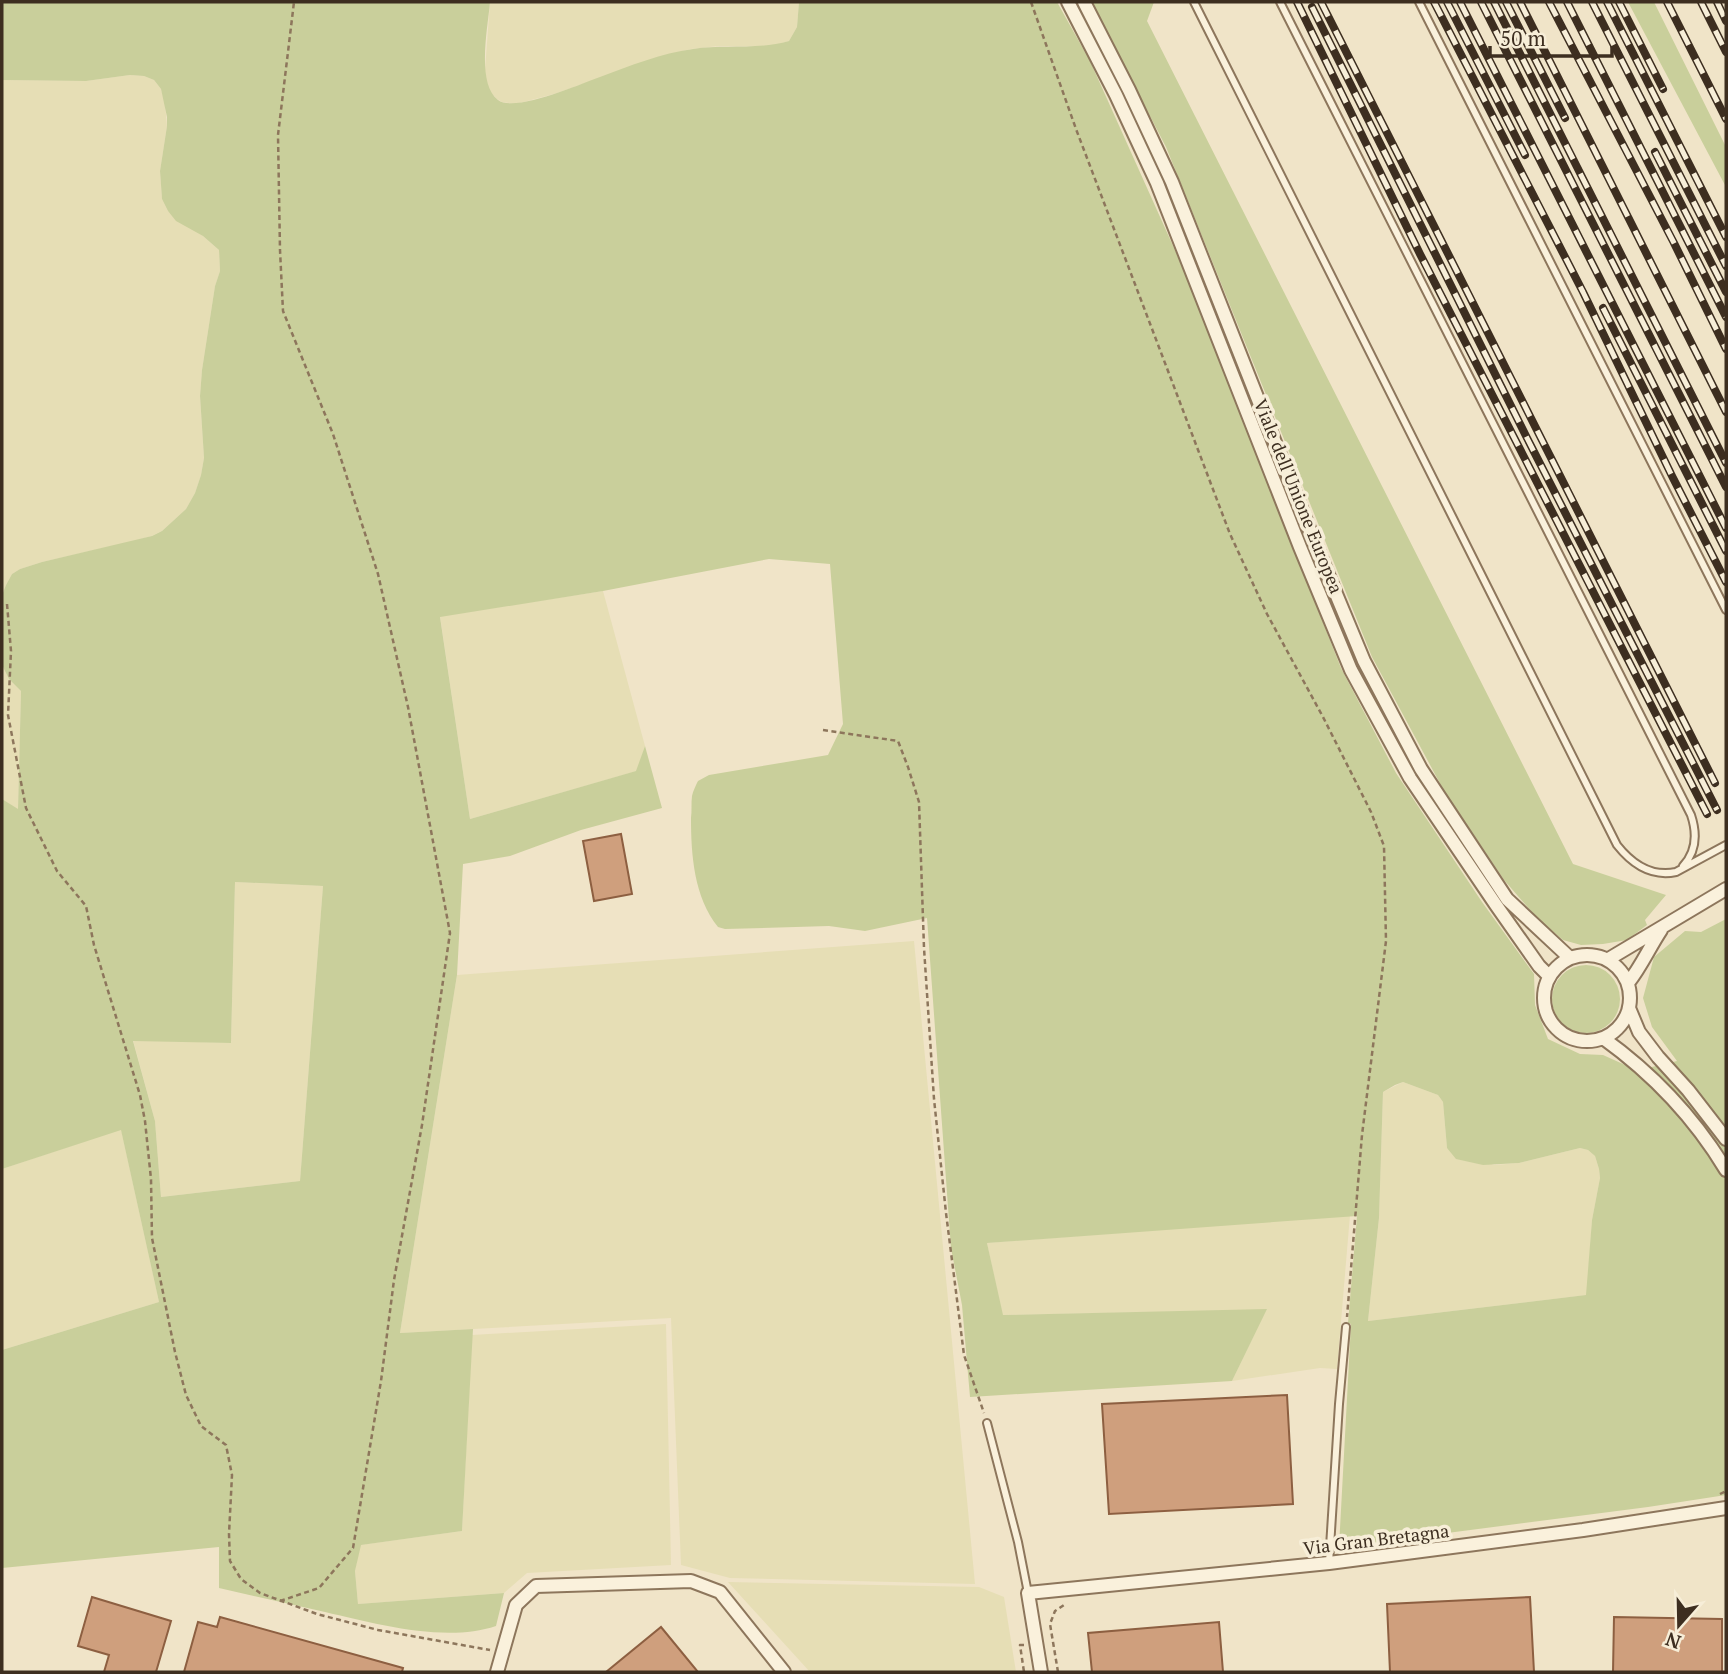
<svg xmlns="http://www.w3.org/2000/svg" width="1728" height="1674" font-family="'PT Serif',serif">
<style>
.farmland{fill:#e6deb5}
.green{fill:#c9cf9b;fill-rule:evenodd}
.building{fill:#cf9f7d;stroke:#8d5f41;stroke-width:2}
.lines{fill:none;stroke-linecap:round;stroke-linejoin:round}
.service-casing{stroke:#8d765c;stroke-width:10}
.minor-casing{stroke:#8d765c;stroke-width:16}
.path{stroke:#8d765c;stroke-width:2.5;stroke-dasharray:5 3.5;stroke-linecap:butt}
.service{stroke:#faf1dc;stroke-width:6}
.minor{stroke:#faf1dc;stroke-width:12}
.rail-casing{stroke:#3d2e20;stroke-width:8}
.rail{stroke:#f7eed8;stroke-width:5;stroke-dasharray:16;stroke-linecap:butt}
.labels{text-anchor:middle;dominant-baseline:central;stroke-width:7;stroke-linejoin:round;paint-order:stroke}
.street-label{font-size:18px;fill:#3d2e20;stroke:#f7eed8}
</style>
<rect width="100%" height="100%" fill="#f0e4c8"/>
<path class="farmland" d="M490,2H799L797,27L789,41L772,46H719L691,49L666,55L554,94L516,104L502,102L497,99L489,91L486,82L485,70Z
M130,75L144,76L154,80L161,89L165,103L167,126L160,171L162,199L168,211L203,236L219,250L220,271L215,286L202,370L200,396L204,458L201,475L195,493L186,509L162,531L152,536L134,541L42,562L20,569L12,574L6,585L2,595V80L86,81Z
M603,591L645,746L637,771L470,819L440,616Z
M2,661L3,667L9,679L21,691L18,810L2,799Z
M235,882L323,886L300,1181L161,1197L155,1121L133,1040L231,1043Z
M914,941L975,1584L730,1578L681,1565L671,1318L400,1333L457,975Z
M1403,1082L1438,1095L1443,1102L1447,1148L1494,1165L1519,1163L1580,1148L1588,1150L1595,1156L1599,1169L1600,1178L1592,1220L1587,1295L1368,1321L1379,1218L1383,1092Z
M121,1129L159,1302L2,1350V1169Z
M1350,1215L1337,1369L1320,1368L1232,1381L1266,1310L1002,1315L987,1243Z
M666,1324L671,1565L527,1573L504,1593L358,1604L355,1571L360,1545L462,1531L472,1335Z
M728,1582L979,1587L1004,1597L1016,1672H810Z"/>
<path class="green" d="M2,2H490C488,27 476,84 498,100C515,113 580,84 600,77C630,66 661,53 693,49C725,44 759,50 789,41L797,27L799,2H1057L1090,61L1183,268L1341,668L1396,773L1482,902L1534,974L1535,1005L1548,1039L1580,1054L1603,1055L1623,1064L1635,1071L1677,1061L1652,1027L1643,998L1654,957L1685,931L1701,932L1726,919V1495L1648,1507L1339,1547L1351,1324L1348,1323L1357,1216L987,1243L1003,1315L1267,1309L1232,1381L970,1397L962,1305L951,1248L927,918L865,931L829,926L725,929L718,927C694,897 691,855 691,818C692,811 691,803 692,796C693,791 696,785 698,781L709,775L828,755L843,724L830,564L769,559L603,591L440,617L470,819L636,771L645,746L662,808L581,830L510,856L463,864L457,975L400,1333L473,1329L462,1531L361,1545L355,1571L358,1604L504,1593L496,1626C446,1643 376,1624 325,1612C290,1604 254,1596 219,1588V1547L2,1568V1350L159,1302L121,1130L2,1169V799L18,809L21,691L9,679L3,667L2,595L6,585L12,574L20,569L42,562L152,536L162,531L186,509L195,493L201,475L204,458L200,396L202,370L215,286L220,271L219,250L203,236L176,221L168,211L162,199L160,171L167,126V117L161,89L154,80L144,76L130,75L86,81L2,80ZM235,882L323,886L300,1181L161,1197L155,1121L133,1041L231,1043ZM1403,1082L1438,1095L1443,1102L1447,1148L1456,1159L1483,1165L1519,1163L1580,1148L1588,1150L1595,1156L1599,1169L1600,1178L1592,1220L1586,1295L1368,1321L1379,1218L1383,1092L1395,1085Z
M1091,2H1154L1147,21L1573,864L1666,895L1645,920L1647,925L1627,940L1603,944L1581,945L1563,940L1538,919L1504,880L1443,789L1372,657L1166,147Z
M1628,2H1654L1726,147V187Z
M1552 999a34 34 0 1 1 68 0a34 34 0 1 1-68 0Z"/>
<path class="building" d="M621,834L632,894L594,901L583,841Z
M1287,1395L1293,1504L1109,1514L1102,1404Z
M92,1597L171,1621L156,1672H104L109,1655L78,1646Z
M1530,1597L1534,1672H1390L1387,1604Z
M220,1617L403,1668L402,1672H184L198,1622L217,1627Z
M1614,1617L1722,1619V1672H1613Z
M1219,1622L1223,1672H1092L1088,1633Z
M661,1627L698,1672H606Z"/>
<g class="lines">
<defs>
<path id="service" d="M1194,2L1617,845C1632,864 1652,877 1676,872L1726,845
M1280,2L1691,815C1697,833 1697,851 1683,866
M1419,2L1726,610
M987,1423L1018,1542L1028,1593
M1329,1563L1339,1404L1346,1327"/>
<path id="minor" d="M1068,2L1116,95L1157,183L1300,547L1351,670L1410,778L1496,905L1539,966L1549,976
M1084,2L1129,90L1172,182L1314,541L1364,661L1421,769L1507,899L1570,958
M1544 998a43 43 0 1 1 86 0a43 43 0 1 1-86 0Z
M1607,960L1726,889
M1628,983C1641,967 1649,948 1661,930
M1629,1008L1639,1032L1658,1057L1688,1090L1726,1139
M1603,1038C1653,1074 1694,1117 1726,1170
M497,1672L516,1605L536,1586L691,1581L720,1592L784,1672
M1041,1672L1028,1593L1329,1563L1583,1530L1726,1508"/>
</defs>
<use href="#service" class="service-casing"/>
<use href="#minor" class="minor-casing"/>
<path class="path" d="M1031,2L1076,129L1230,534L1267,614L1323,717L1371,812L1384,846L1386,941L1362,1135L1347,1317
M7,604L11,651L8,715L26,808L57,871L86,906L94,945L140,1095L145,1121L151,1179L152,1238L175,1352L186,1395L201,1426L226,1445L232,1475L229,1534L230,1561L241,1579L260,1593L317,1614L378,1630L490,1650
M823,730L898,741L908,767L919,802L924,948L934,1099L946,1213L964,1355L984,1413
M1720,1494L1726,1491
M280,1601L319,1588L353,1548L381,1381L394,1280L422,1125L450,933L408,707L378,574L333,434L283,311L280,250L278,135L294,2
M1024,1645H1020L1024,1672
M1058,1672L1050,1624L1055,1611L1064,1605"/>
<use href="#service" class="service"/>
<use href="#minor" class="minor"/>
<defs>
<path id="rail" d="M1297,2L1420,254L1707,814
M1321,2L1715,783
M1434,2L1583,292L1672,476L1726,582
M1447,2L1525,155
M1460,2L1726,528
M1481,2L1726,487
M1494,2L1726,463
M1506,2L1565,118
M1520,2L1726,412
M1549,2L1674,243L1726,349
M1567,2L1726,317
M1592,2L1726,266
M1607,2L1726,237
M1619,2L1663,89
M1667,2L1726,119
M1701,2L1726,52
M1717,2L1726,21
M1312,7L1527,438L1717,810
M1655,152L1726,292
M1603,308L1726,551"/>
</defs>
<use href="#rail" class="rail-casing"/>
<use href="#rail" class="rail"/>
</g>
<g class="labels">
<g class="street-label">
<text transform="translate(1299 496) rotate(68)">Viale dell'Unione Europea</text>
<text transform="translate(1376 1539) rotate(-7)">Via Gran Bretagna</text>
</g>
</g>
<rect width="1728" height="1674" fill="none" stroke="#3d2e20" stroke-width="7"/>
<g transform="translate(1679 1625) rotate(200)" stroke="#f7eed8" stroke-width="5" paint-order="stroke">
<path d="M0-5L12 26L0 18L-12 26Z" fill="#3d2e20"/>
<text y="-10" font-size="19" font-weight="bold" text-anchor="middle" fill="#3d2e20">N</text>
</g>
<path d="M1490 46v10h122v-10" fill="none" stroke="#3d2e20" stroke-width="3.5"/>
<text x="1500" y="46" font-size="21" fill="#3d2e20" stroke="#f7eed8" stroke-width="5" paint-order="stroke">50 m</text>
</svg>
